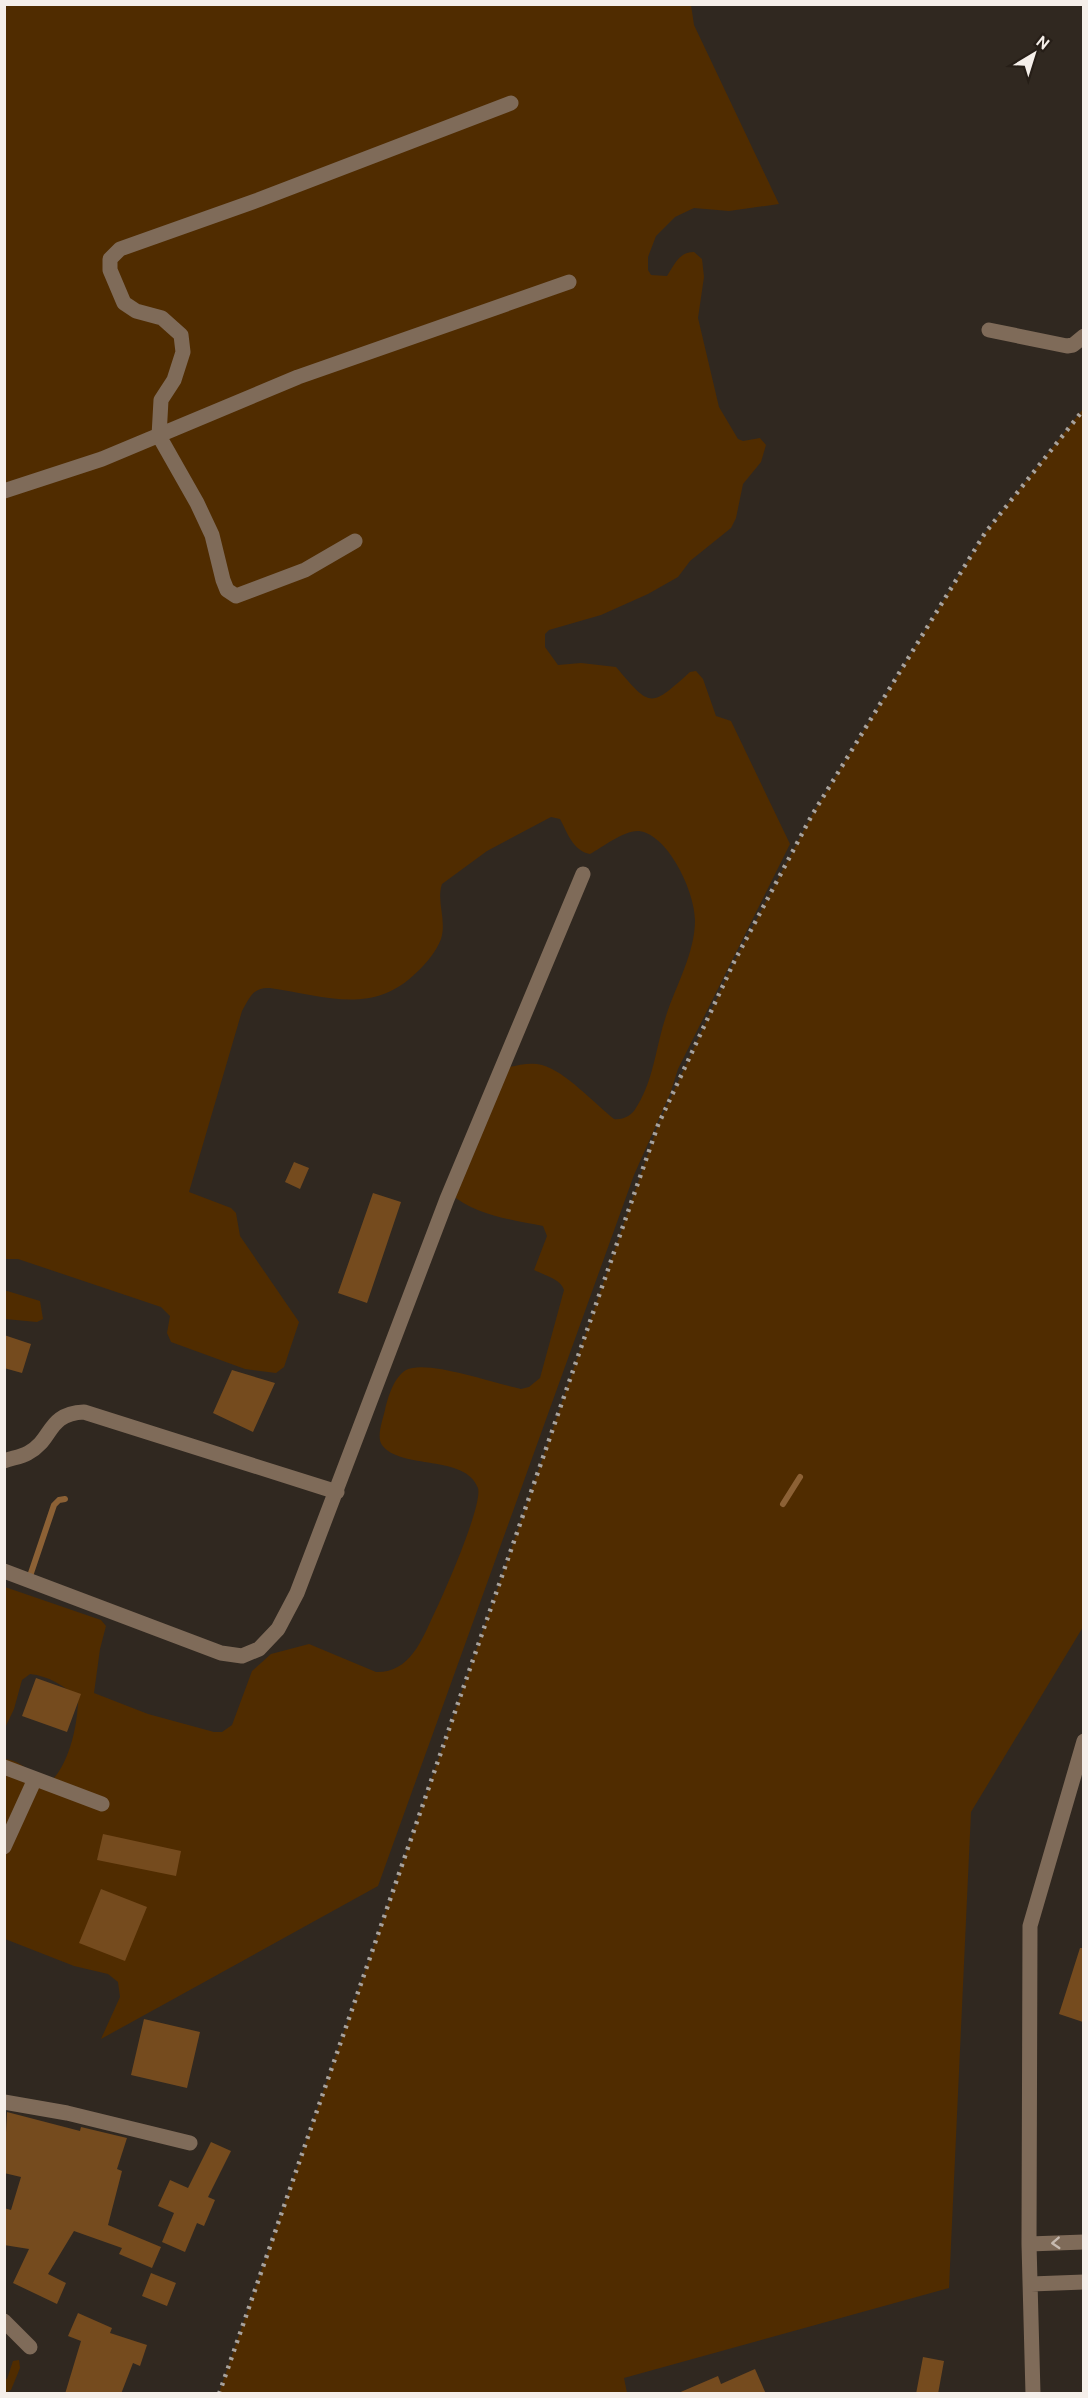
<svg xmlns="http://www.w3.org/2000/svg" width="1088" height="2398" font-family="Cabin,sans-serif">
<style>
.green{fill:#502c00}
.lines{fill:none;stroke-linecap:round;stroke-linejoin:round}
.stream{stroke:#8c6135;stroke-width:6}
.building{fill:#754b1e}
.street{stroke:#7f6b59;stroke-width:15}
.rail{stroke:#a8a29c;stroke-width:4.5;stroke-dasharray:3 6;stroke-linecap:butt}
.oneway{stroke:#c6bab0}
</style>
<rect width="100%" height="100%" fill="#302820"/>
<path class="green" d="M5,5H691L694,25L779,204L729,211L694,208L675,217L656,236L648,257V270L651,275L667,276C675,264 679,252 694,252L702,259L704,277L698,318L719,407L738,439L743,441L760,438L766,445L761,462L743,484L736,518L731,528L690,561L678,577L648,594L601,615L549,630L545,634V647L558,665L581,663L616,667C651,708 650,708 690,672L696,671L703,679L716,716L731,721L790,844L678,1069L670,1094L634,1175L378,1886L101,2039L120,1997L118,1982L108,1974L74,1966L5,1939V1759C23,1760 34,1780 53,1779C70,1761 78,1723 78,1699C66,1686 48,1676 30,1674L22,1680L14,1709L5,1728V1587L101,1620L106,1626L100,1649L94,1693L148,1714L214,1732H222L232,1725L252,1671L271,1654L309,1644L376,1672C409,1673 421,1642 433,1616C443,1596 483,1505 478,1488C466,1454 400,1470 382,1445C376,1437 383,1419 385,1410C388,1397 394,1377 406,1370C427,1359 496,1384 521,1389L529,1387L540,1378L564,1290C561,1279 544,1275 534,1270L547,1236L543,1226C512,1220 475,1215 451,1194L509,1067C520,1065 531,1062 542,1065C565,1071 595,1104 614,1119C621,1120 629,1117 634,1111C654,1082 655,1049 666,1016C676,985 695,953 695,920C695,893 669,835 639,831C624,830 603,847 590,854C573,851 567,832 560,819L551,817L487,851L442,884C436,901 447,920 441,939C437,950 426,964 417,972C373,1016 325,996 270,988C253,987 250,997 242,1011L189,1192L231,1208L236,1213L240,1236L299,1322L284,1367L276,1373L245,1369L171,1342L167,1333L170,1316L161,1307L18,1259H5Z
M1083,409V1627L971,1812L949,2288L624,2378L627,2393H219L658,1125L734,962L812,815L985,533Z
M4,1290L40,1301L43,1319L37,1322L5,1319Z
M19,2360L20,2368L11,2390L5,2393V2379H7L13,2361Z"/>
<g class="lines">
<path class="stream" d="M783,1504L800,1477
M30,1576L54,1505L59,1500L65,1499"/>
</g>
<path class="building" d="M294,1162L309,1168L300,1189L285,1182Z
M373,1193L401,1202L367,1303L338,1293Z
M4,1335L31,1344L22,1373L4,1368Z
M232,1370L275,1383L253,1432L213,1413Z
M36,1678L81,1694L67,1732L22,1716Z
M103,1834L181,1851L176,1876L97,1860Z
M101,1889L147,1907L125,1961L79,1943Z
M1080,1948H1083V2022L1059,2014Z
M144,2019L200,2032L187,2088L131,2075Z
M7,2112L80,2131L81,2127L127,2138L117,2169L122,2171L108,2225L161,2247L152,2268L119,2254L122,2248L74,2231L48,2274L66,2283L57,2304L13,2283L29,2249L4,2245V2208L11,2210L21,2177L4,2173Z
M211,2142L231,2151L208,2197L215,2200L204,2226L197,2223L185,2252L162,2242L174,2213L158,2206L170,2180L188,2188Z
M151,2273L176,2283L167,2306L142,2296Z
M78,2313L112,2328L110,2333L147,2345L140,2366L133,2363L121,2394H65L81,2341L68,2336Z
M923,2357L944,2361L938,2394H916Z
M755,2369L766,2394H676L718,2376L721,2384Z"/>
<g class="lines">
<path class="street" d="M989,330L1067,346L1073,345L1084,336
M4,491L102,459L298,377L569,282
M355,541L305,570L236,596L227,590L223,580L212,535L197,503L159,436L161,400L174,380L183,352L181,335L162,318L136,311L124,303L110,270V259L120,249L258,200L511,103
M4,1461C12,1458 21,1457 28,1453C54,1439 46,1414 84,1412L337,1492
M4,1571L221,1653L242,1656L259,1649L278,1629L297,1593L447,1199L583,874
M4,1767L102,1804
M4,1847L35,1779
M4,2102L67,2113L190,2143
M1029,2244L1084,2242
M1031,2284L1084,2282
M4,2321L30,2347
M1033,2394L1029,2244L1030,1926L1084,1741"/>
<path class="rail" d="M219,2394L658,1125L734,962L812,815L985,533L1084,409"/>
</g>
<defs><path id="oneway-chevron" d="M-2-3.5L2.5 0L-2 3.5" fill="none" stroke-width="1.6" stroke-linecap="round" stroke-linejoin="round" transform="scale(1.5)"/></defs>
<use class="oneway" href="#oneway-chevron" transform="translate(1056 2243) rotate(177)"/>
<rect width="1088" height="2398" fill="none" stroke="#f5efea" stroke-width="12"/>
<g transform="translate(1034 54) rotate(38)" stroke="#261e17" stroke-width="4.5" paint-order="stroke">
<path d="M0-4.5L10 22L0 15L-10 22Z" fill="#f5efea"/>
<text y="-9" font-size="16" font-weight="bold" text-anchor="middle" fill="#f5efea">N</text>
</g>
</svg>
